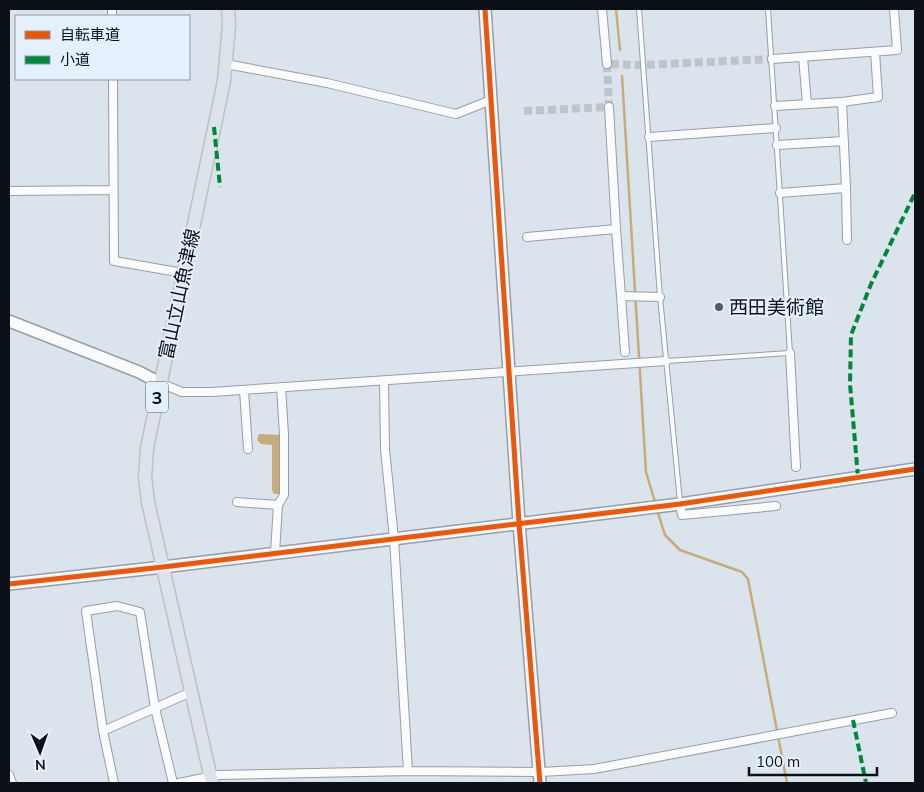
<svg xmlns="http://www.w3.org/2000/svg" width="924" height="792" font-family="Mulish,'Noto Sans JP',sans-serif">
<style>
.water{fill:#c7ab7d}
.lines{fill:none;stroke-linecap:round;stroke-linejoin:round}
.stream{stroke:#c7ab7d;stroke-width:2.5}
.street-tunnel{stroke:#bcc4cc;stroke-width:8;stroke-dasharray:8 4;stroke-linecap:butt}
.lane-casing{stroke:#979ea4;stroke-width:6}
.street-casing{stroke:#979ea4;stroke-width:10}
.secondary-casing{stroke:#979ea4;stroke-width:14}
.primary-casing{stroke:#bdc1c5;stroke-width:15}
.lane{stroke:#fafbfc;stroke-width:4}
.street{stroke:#fafbfc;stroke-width:8}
.secondary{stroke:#fafbfc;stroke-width:11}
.primary{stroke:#dde4e9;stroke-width:12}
.quiet{stroke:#00873e;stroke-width:4;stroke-dasharray:8 4;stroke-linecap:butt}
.cycleway-casing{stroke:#e4f1fd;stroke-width:8}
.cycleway{stroke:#e8590c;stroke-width:5}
.poi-dot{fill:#545b61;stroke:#e4f1fd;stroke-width:2}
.labels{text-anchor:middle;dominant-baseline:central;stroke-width:4;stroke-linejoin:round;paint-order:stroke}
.shield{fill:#e4f1fd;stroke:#4c545b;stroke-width:1}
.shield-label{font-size:18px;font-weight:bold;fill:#0b1116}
.street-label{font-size:19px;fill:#0b1116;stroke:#e4f1fd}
.poi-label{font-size:19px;fill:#0b1116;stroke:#e4f1fd;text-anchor:start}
</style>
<rect width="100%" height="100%" fill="#dbe4ec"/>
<path class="water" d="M259,434L282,435L281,494H274L272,490V445L261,444L257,440Z"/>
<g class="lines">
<path class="stream" d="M616,9L620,50
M622,76L646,472L655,502
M657,510L665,535L680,550L742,572L748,579L787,783"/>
<path class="street-tunnel" d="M524,111L609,107L607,64L643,65L772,59"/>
<defs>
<path id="lane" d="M639,9L660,297L680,502
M666,361L790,353L768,9"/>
<path id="street" d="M112,9V16
M602,9L607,64
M803,57L807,104
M772,59L897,50L894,9
M226,64L327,83L456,114L491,100
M113,79L114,261L183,273
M842,102L878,97L875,52
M775,106L842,102L846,188
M609,107L616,229
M649,137L776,128
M777,145L844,141
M9,191L113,190
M780,193L846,188L847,240
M527,237L616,229L621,296
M625,352L621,296L660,297
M790,353L796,467
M384,381L385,449L394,539L408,771
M160,383L182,392H212L666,361
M244,390L248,449
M237,502L278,505
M680,504L682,515L776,506
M275,553L278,505L284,495V435L281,387
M103,731L86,611L117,606L140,612L155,708L103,731L114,783
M9,775L12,783
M173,783L155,708L191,692
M179,783L218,775L408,771L541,772L594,769L892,713"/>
<path id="secondary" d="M485,9L519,523L540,783
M9,321L139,372L160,383
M9,584L163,567L680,504L915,469"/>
<path id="primary" d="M212,783L148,502L145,477L147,448L224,81L229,25L228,9"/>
</defs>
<use href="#lane" class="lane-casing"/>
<use href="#street" class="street-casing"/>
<use href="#secondary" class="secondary-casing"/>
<use href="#primary" class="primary-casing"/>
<use href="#lane" class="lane"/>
<use href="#street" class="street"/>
<use href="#secondary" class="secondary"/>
<use href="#primary" class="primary"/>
<path class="quiet" d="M214,127L220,187
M858,477L850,384L851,335L871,284L915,193
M853,720L866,783"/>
<defs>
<path id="cycleway" d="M485,9L519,523L540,783
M9,584L163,567L680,504L915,469"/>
</defs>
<use href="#cycleway" class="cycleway-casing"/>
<use href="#cycleway" class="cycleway"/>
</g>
<circle class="poi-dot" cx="719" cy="307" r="5"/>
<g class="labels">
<rect class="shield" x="146" y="381.5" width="22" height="31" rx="4"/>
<g class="shield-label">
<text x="157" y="397">3</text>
</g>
<g class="street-label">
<text transform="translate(179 294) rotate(-78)">富山立山魚津線</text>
</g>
<g class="poi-label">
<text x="729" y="307">西田美術館</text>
</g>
</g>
<rect width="924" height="792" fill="none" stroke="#0b1116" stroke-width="20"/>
<rect x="15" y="15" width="175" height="65" fill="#e4f1fd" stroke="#8d97a1"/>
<rect x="25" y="31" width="25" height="8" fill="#e8590c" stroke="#8d97a1"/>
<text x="60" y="40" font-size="15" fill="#0b1116">自転車道</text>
<rect x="25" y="56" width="25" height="8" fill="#00873e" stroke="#8d97a1"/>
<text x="60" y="65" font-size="15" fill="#0b1116">小道</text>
<g transform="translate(40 752) rotate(178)" stroke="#e4f1fd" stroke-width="4" paint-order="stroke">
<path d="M0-4L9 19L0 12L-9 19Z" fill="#0b1116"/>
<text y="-8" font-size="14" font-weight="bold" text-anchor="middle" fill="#0b1116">N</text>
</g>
<path d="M749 767v8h128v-8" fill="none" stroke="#0b1116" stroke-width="2.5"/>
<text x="756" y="767" font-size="15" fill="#0b1116" stroke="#e4f1fd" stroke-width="4" paint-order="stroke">100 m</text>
</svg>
